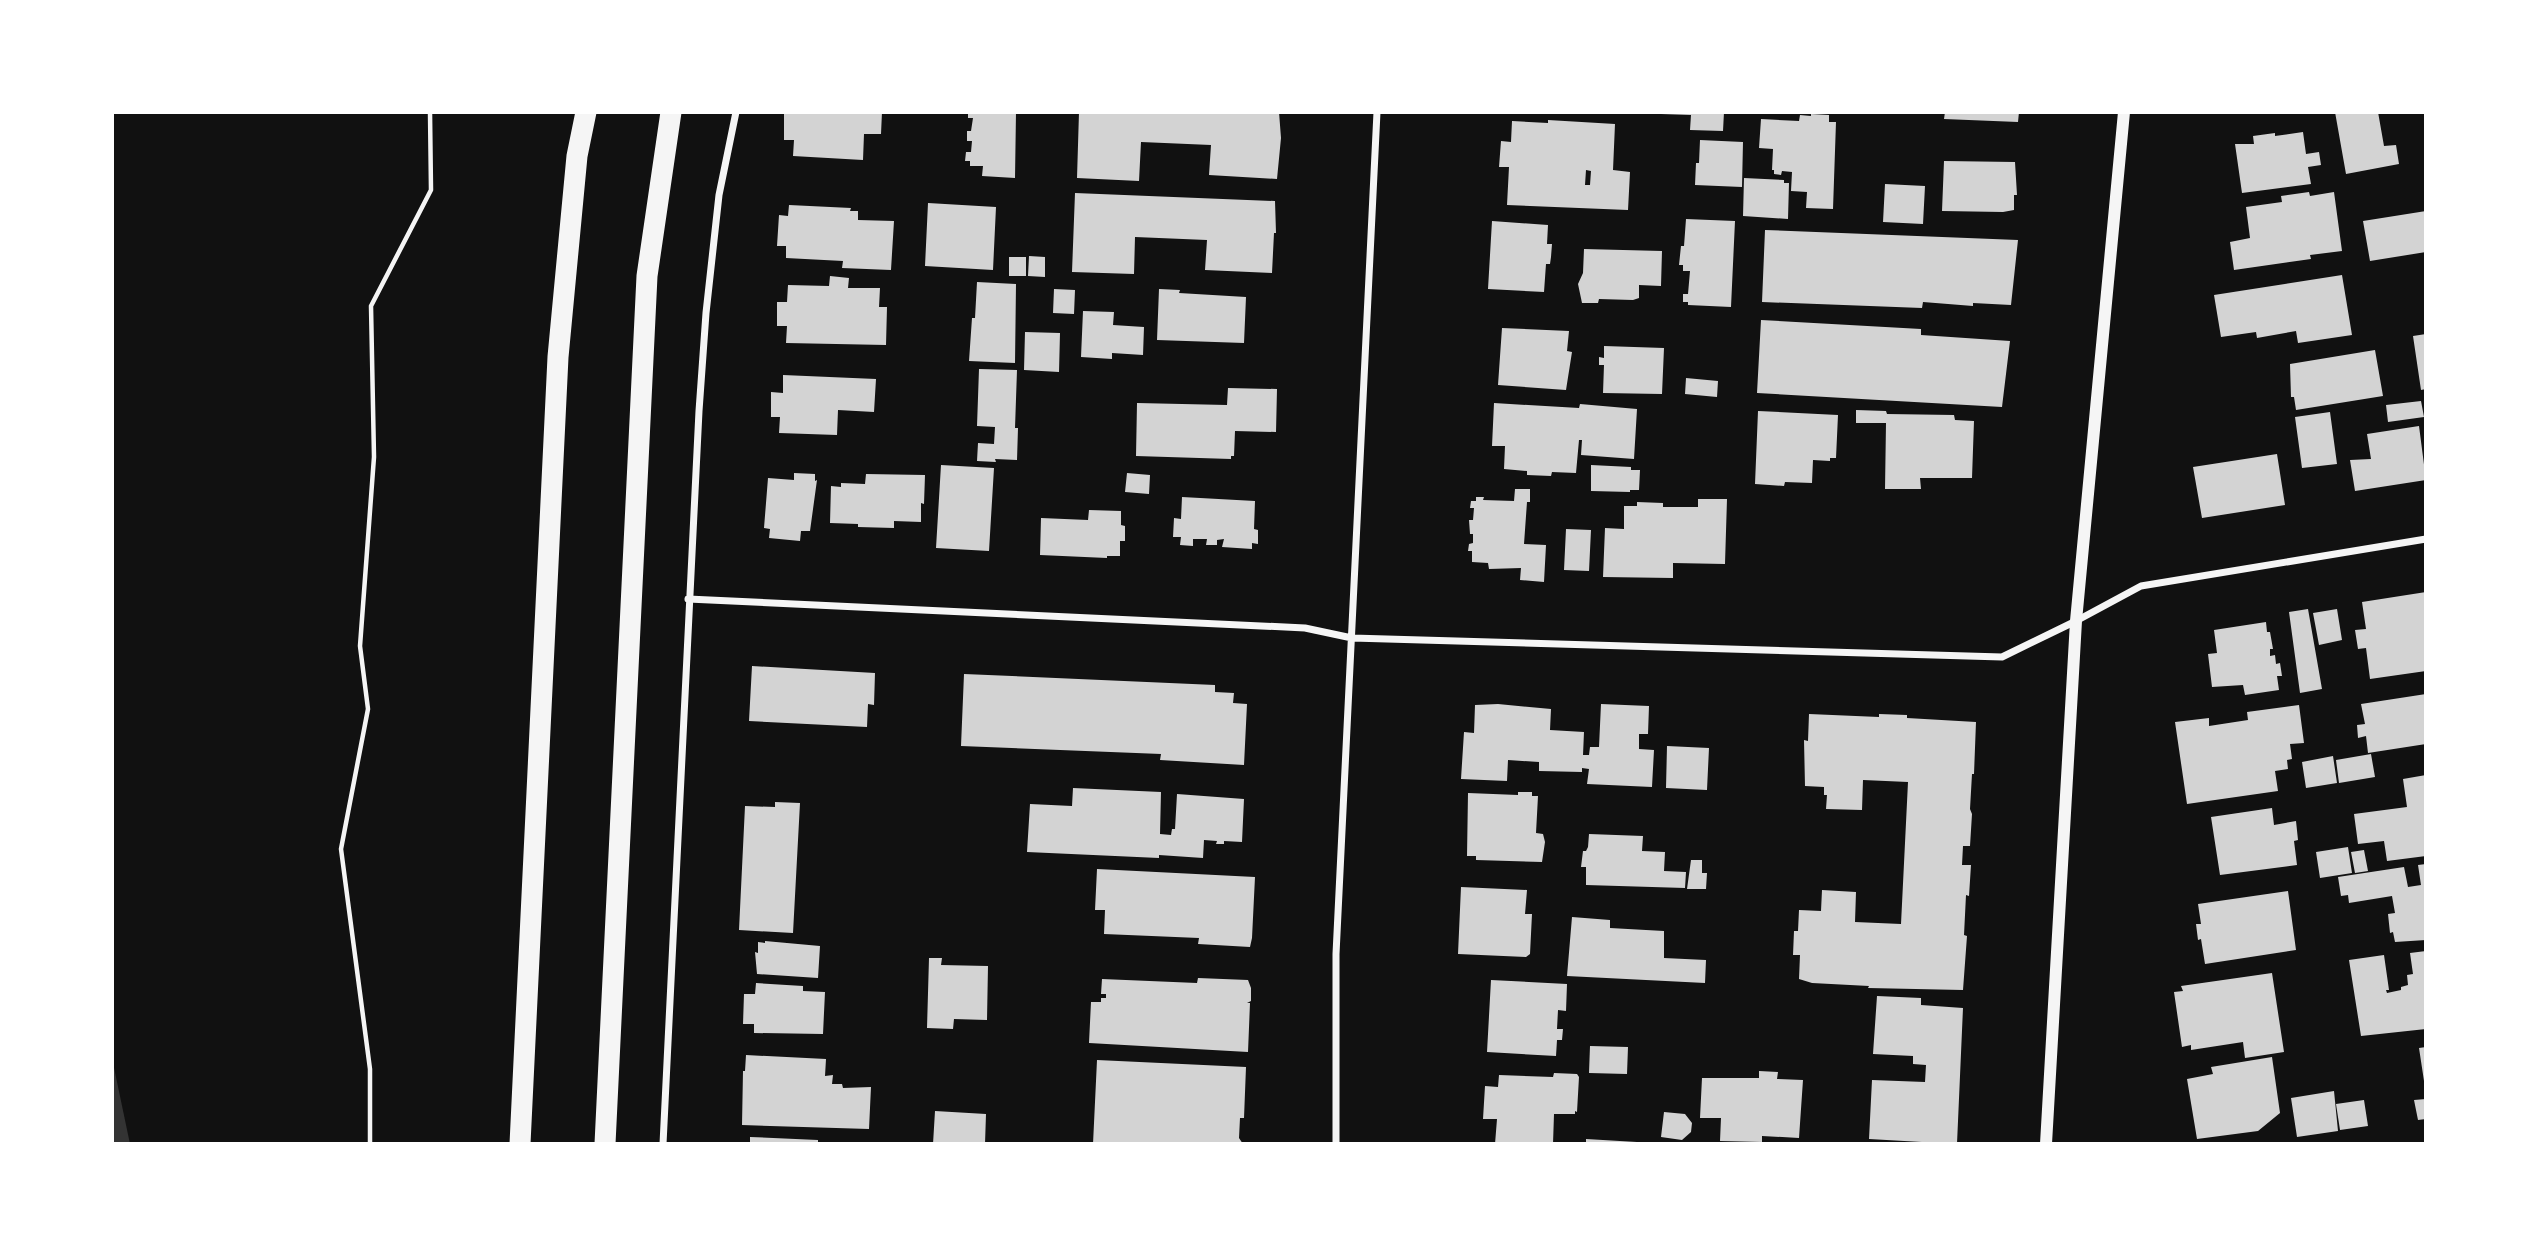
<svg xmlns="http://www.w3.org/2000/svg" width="2538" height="1256" font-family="'DM Sans',sans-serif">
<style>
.water{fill:#333}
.building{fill:#d3d3d3;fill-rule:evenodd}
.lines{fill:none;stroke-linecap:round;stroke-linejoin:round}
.path{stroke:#f5f5f5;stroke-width:4.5}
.minor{stroke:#f5f5f5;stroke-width:7}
.tertiary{stroke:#f5f5f5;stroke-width:12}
.motorway{stroke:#f5f5f5;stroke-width:21}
</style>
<rect width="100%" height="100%" fill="#111"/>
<path class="water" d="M112,1058L130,1144H112Z"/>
<path class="building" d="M784,112H882L881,134H864L863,160L793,156L794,140H784Z
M968,112H1016L1015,178L982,176L983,166H970V161H965L966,152H971L972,141H967V131H971L973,118H968Z
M1079,112H1279L1281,138L1277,179L1209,175L1211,145L1141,142L1139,181L1077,178Z
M1661,112H1724L1723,131L1690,130L1691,115L1661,114Z
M1945,112H2019L2018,122L1944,119Z
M2335,112H2378L2384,146L2396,145L2399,164L2346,174Z
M1811,114L1829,115V122H1836L1833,209L1806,208L1807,192L1791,191L1792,172L1782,171L1781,175L1774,174V170H1772L1773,149L1759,148L1761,119L1799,121L1800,115L1811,116Z
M1548,120L1615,124L1613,170L1630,172L1628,210L1507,205L1509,167H1499L1501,141L1511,142L1512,121L1548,123ZM1586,170L1591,171L1590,185H1585Z
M2303,132L2306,154L2319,152L2321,165L2308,167L2311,184L2242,193L2235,144H2254L2253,136L2275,133V136Z
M1700,140L1743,142L1742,187L1695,185L1696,163H1699Z
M1944,161L2015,162L2017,195H2014V210L2003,212L1942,211Z
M1744,178L1784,180V183H1789L1788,219L1743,216Z
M1885,184L1925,186L1923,224L1883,222Z
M2309,192L2310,196L2334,192L2342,251L2310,255L2311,259L2234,270L2230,242L2250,238L2246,207L2282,202L2281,196Z
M1075,193L1275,201L1276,233H1274L1272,273L1205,270L1207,240L1135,237L1134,274L1072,272Z
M928,203L996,207L993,270L925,266Z
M789,205L851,208L850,211H858V220L894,221L891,270L842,268L843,261L786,258V246H777L779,215L788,216Z
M2426,211V252L2370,261L2363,221Z
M1686,219L1735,221L1731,307L1688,305V302H1683V294H1688L1690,271H1683V265H1679L1681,246H1684Z
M1492,221L1548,225L1547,244H1552L1551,257L1550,264H1546L1544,292L1488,289Z
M1765,230L2018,240L2011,305L1973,303V306L1923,302L1922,308L1762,302Z
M1584,249L1662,251L1661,286L1639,285V298L1633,300L1599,299L1598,303H1582L1578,284L1583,273Z
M1029,256L1045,257V277L1028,276Z
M1009,257H1026V276H1009Z
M2342,275L2352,335L2298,343L2296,331L2257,338L2256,332L2221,337L2214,295Z
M830,276L849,278L848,288H880L879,307H887L886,345L786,343L787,326H777V302H787L788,285L829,286Z
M977,282L1016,284L1015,363L969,361L972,318H975Z
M1054,289L1075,290L1074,314L1053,313Z
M1159,289L1180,290L1179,293L1246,297L1244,343L1157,340Z
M1083,311L1114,312L1113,325L1144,327L1143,355L1112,353V359L1081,357Z
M1761,320L1921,329V335L2010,341L2002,407L1757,393Z
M1502,328L1569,331L1567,351L1572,352L1566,390L1498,385Z
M1025,332L1060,333L1059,372L1024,370Z
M2426,334V389L2421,390L2413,336Z
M1604,346L1664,348L1662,394L1603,393L1604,365H1599V357L1604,358Z
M2375,350L2383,396L2296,410L2294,397H2291L2290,364Z
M979,369L1017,370L1015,428H1018L1017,460L995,459L996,462L977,461L978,443L994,444L995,427L977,426Z
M783,375L876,379L874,412L838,410L837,435L779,433L780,417H771V392L783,393Z
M1686,378L1718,381L1717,397L1685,394Z
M1228,388L1277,389L1276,432L1235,431L1234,456H1231V459L1136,456L1137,403L1227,405Z
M2421,401L2424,417L2388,422L2386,405Z
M1494,403L1579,408L1580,404L1637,409L1634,459L1581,455L1582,440H1579L1576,473L1552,472L1551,476L1527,475V471L1504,469L1505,446H1492Z
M1856,410L1886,411L1887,414L1954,415L1955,420L1974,421L1972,478H1920L1921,489H1885L1886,423H1856Z
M1758,411L1838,415L1836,458H1830V461L1813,460L1812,483L1785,482L1784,486L1755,484Z
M2330,412L2337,464L2302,468L2295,417Z
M2419,426L2426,480L2355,491L2350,460L2371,459L2367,434Z
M2277,454L2285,505L2202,518L2193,467Z
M941,465L994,468L989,551L936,548Z
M1591,465L1631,467V470H1640L1639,490H1630V492L1591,491Z
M794,473L815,474V481L817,480L810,531H801L800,541L769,538L770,529L764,528L768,478L794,480Z
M1127,473L1150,475L1149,494L1125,492Z
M866,474L925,475L924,504L921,503V522L894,521V528L858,527V524L830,523L831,486L841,487V483L865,484Z
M1515,489H1530V502H1527L1524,544L1546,545L1544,582L1520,580L1521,568L1489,569L1488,563L1472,562V551H1468L1469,544L1473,543V534H1470L1469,520H1473L1474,508H1470L1471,501H1476V497H1484L1483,500L1514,501Z
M1182,497L1255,501L1254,529L1258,530V544L1252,543V549L1222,547L1224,539L1217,540V545H1206L1207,539H1193V546L1180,545L1181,537H1173L1174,518L1181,519Z
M1698,499H1727L1725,564L1673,563V578L1603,577L1605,528L1624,529V506H1637V502L1663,503V507H1698Z
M1089,510L1121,511V525L1125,526V541H1120V556H1107V558L1040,555L1041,518L1088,520Z
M1566,529L1591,530L1589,571L1564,570Z
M2426,592V671L2370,679L2366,648L2358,649L2355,630L2366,629L2362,602Z
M2308,609L2322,689L2300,693L2289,612Z
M2337,609L2342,640L2319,645L2313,613Z
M2266,622L2267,632H2270L2273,649H2270V656L2275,655L2276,664L2280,663L2282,676H2277L2279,690L2245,695L2243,685L2212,687L2208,654L2217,653L2214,630Z
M752,666L875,673L874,705L868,704L867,727L749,721Z
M964,674L1215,685V692L1234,693L1233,703L1247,704L1244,765L1160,760L1161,754L961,746Z
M2426,694V744L2368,753L2366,736L2358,738L2357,725L2365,724L2361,704Z
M1498,704L1551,709L1550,730L1584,732L1583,755H1589L1590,747H1599L1601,704L1649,706L1648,734H1639V749L1654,750L1652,787L1587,784L1589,769L1582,768V772L1539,771V762L1508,760L1507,781L1461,779L1464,732L1474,733L1475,705Z
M2299,705L2304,743L2290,744L2292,759L2287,760L2288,769L2275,771L2278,791L2187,804L2175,722L2209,718V726L2248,720L2247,712Z
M1809,714L1879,717V714L1907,715V718L1976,722L1974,774H1972L1970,809L1972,814L1970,846H1963L1962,865H1971L1969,896L1966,895L1964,935L1967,936L1963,990L1868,988L1869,986L1812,983L1799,979L1800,955H1793L1794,931H1798L1799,910L1821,911L1822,890L1856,892L1855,922L1901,924L1908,782L1863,780L1862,810L1826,809L1827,795H1824V787L1805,786L1804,740L1808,741Z
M1667,746L1709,748L1707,790L1666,788Z
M2371,754L2375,777L2339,783L2336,760Z
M2333,756L2337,783L2306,788L2302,762Z
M2426,775V856L2387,861L2384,841L2358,844L2354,814L2407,807L2403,779Z
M1073,788L1161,792L1160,834L1171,835L1172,829H1175L1177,794L1244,799L1242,842L1224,841V844H1216L1217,841L1204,840L1203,858L1159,855V858L1027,852L1030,804L1072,806Z
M1518,792H1532V796H1538L1536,833L1543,834L1545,842L1542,862L1476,860V856H1467L1468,793L1518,795Z
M775,802L800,803L793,933L739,930L745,806L775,807Z
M2272,808L2274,825L2296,821L2298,840L2294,841L2297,865L2220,875L2211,817Z
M1589,834L1643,836L1642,851L1665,852L1664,871L1686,872L1685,888L1586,885V867H1581L1583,851H1586L1588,847Z
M2348,847L2352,873L2320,878L2316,852Z
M2364,850L2368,871L2355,873L2351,852Z
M1691,860H1702V873H1707L1706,889H1687Z
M2426,864V940L2395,942L2393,932L2390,933L2388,914L2395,913L2392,896L2349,903L2348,895L2341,896L2338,877L2404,867L2408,887L2421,885L2418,865Z
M1097,869L1255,877L1252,938L1250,947L1198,944L1199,938L1104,934L1105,910H1095Z
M1461,887L1527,890L1525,914H1532L1530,954L1526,957L1458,954Z
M2288,891L2296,950L2205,964L2201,939L2198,940L2196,924H2201L2198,904Z
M1572,917L1610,920V928L1664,931V958L1706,960L1705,983L1567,976Z
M765,941L820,946L818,978L757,974L755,952L758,953V942L765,943Z
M2426,951V1029L2361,1036L2349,960L2384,955L2389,990H2386L2387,993L2401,990V987L2408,985L2407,975L2413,974L2410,953Z
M929,958H942L941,965L988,966L987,1020L954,1019L953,1029L927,1028Z
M2272,973L2284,1052L2245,1058L2243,1042L2191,1050V1045L2182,1047L2174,992L2183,991L2181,986Z
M1198,978L1248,980L1251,988V1001L1247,1003H1250L1248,1052L1089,1043L1091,1002H1101V998H1106V994H1101L1102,979L1197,983Z
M1491,980L1567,984L1566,1011L1558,1010L1557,1029H1563L1562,1040H1557L1556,1056L1487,1052Z
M756,983L803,986V991L825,992L823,1034L754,1033V1024H743L744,994H755Z
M1877,996L1921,998V1005L1963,1008L1957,1144L1869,1139L1872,1080L1925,1082L1926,1065L1913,1064V1056L1873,1054Z
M1590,1046L1628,1047L1627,1074L1589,1073Z
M2426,1047V1081H2424L2419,1048Z
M746,1055L826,1059L825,1076L833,1075L832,1084H842L843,1088L871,1087L869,1129L742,1125L743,1071H745Z
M2272,1057L2280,1113L2258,1131L2197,1139L2187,1079L2213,1074L2211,1067Z
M1097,1060L1246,1067L1244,1118H1240L1239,1138L1243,1144H1093Z
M1759,1071L1778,1072L1777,1079L1803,1080L1799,1138L1762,1136V1142L1720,1141L1721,1118H1700L1702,1078H1759Z
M1554,1073L1577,1074L1579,1077L1577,1112L1575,1111V1114H1554L1553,1144H1495L1497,1119H1483L1485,1086L1498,1087L1499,1075L1553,1077Z
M2334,1091L2338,1131L2297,1137L2291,1098Z
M2426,1099V1119L2418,1120L2414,1100Z
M2364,1100L2368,1126L2340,1130L2336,1104Z
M935,1111L986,1114L985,1144H933Z
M1664,1112L1685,1114L1692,1123L1691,1132L1682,1140L1661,1137Z
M750,1137L818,1140V1144H750Z
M1586,1139L1637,1142V1144H1586Z"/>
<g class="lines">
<path class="path" d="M370,1144V1069L341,849L368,709L360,646L374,457L371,306L431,190L430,112"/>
<path class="minor" d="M688,599L1305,628L1352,638L2002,657L2076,621L2141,586L2426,539
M663,1144L699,411L706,313L719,195L736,112
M1336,1144V954L1377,112"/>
<path class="tertiary" d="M2046,1144L2076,621L2124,112"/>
<path class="motorway" d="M520,1144L558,357L577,156L586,112
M605,1144L647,276L671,112"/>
</g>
<rect width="2538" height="1256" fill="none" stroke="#ffffff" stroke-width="228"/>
</svg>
